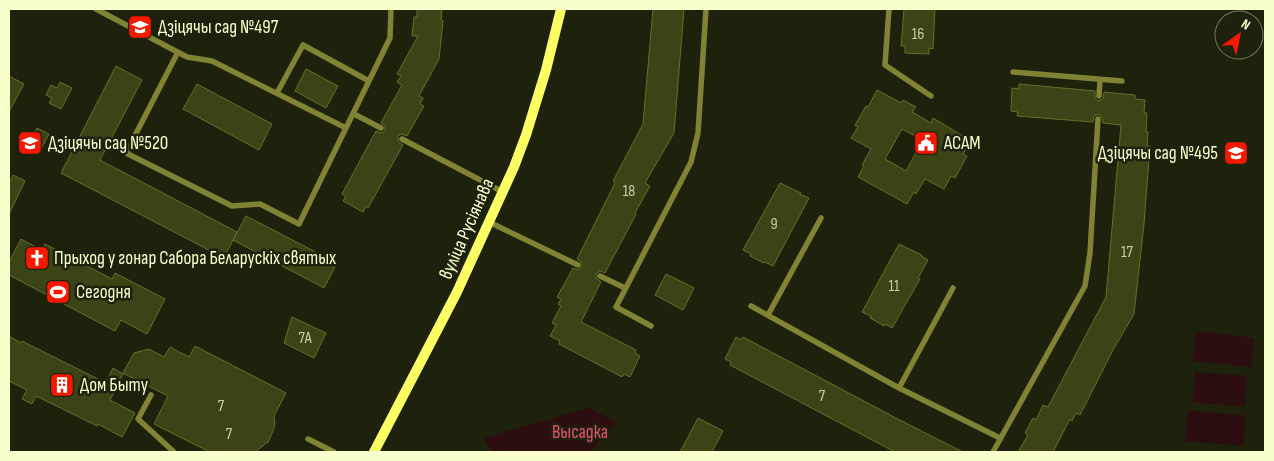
<svg xmlns="http://www.w3.org/2000/svg" width="1274" height="461" font-family="'Sofia Sans Condensed',sans-serif">
<style>
.green{fill:#2c0e10}
.building{fill:#3b4417;stroke:#637127;fill-rule:evenodd}
.lines{fill:none;stroke-linecap:round;stroke-linejoin:round}
.service{stroke:#818334;stroke-width:5.5}
.secondary{stroke:#fcff63;stroke-width:10}
.labels{text-anchor:middle;dominant-baseline:central;stroke-width:5;stroke-linejoin:round;paint-order:stroke}
.number-label{font-size:16px;fill:#cad09f}
.poi-label{font-size:19px;fill:#f9ffcc;stroke:#1e210c;text-anchor:start}
.street-label{font-size:19px;fill:#f9ffcc;stroke:#1e210c}
.park-label{font-size:19px;fill:#e65177;stroke:#1e210c}
</style>
<rect width="100%" height="100%" fill="#1e210c"/>
<path class="green" d="M1196,331L1254,338L1251,367L1193,361Z
M1195,372L1247,376L1245,407L1193,402Z
M589,408L617,422L590,452H492L483,438Z
M1188,410L1246,416L1243,446L1185,441Z"/>
<path class="building" d="M417,9H442L441,20L443,21L439,59L419,96L423,98L420,104L424,106L407,136L402,134L398,136V141L403,145L368,208L366,206L363,212L343,201L346,196L342,194L376,131L382,133L385,130V126L381,123L402,85L397,82L401,76L397,74L418,36H412L414,17H417Z
M653,9H684L674,133L645,183L650,186L635,213L636,214L605,273L600,271L596,274V278L601,282L581,322L636,350L635,353L640,356L630,377L624,374L622,377L559,344L560,341L550,336L556,325L552,323L561,306L558,304L561,299L557,297L573,268L578,270L582,267V263L577,259L615,183L613,181L643,124Z
M904,9H935L933,49L929,48V54L905,53V46H901Z
M116,66L142,80L100,160L237,232L224,258L61,173Z
M306,69L338,86L326,108L295,91Z
M9,76L24,84L9,112Z
M60,82L72,88L61,109L49,103L52,98L46,95L51,85L57,88Z
M197,84L272,124L259,150L183,109Z
M1019,84L1095,91V98L1098,101L1103,99L1104,92L1135,95V99L1145,100L1144,113H1147L1146,132H1148L1147,146H1150L1144,224L1134,314L1113,350L1080,415L1076,413L1072,421L1070,419L1053,452H1018L1028,435L1025,433L1033,418L1036,420L1043,405L1048,407L1106,297L1121,125L1103,123L1102,117L1099,114L1094,116L1093,122L1017,116L1018,112L1011,111L1012,88L1019,89Z
M877,90L901,103L903,100L916,107L912,112L931,123L933,118L971,141L963,154L967,156L955,178L951,176L944,189L925,179L916,194L914,192L907,204L858,177L864,166L862,165L871,149L851,138L858,127L855,125L866,106L868,107ZM902,129L923,140L906,171L885,159Z
M37,128L49,134L38,155L26,149L29,144L23,141L28,131L34,134Z
M13,175L25,181L9,214V184Z
M780,183L801,193L800,194L809,198L773,266L765,262L764,263L750,256L751,254L743,250Z
M246,216L337,263L324,288L233,240Z
M21,239L42,250L45,244L112,279L115,273L165,299L147,334L121,320L115,331L9,275V262Z
M899,244L922,255L921,256L928,260L918,278L920,279L892,328L885,324L884,326L870,318L872,317L862,312Z
M666,274L694,288L683,310L655,295Z
M292,317L326,333L314,358L284,343Z
M9,336L21,343L22,341L106,383L113,368L123,374L110,400L135,413L122,437L98,424L97,426L36,396L32,404L22,399L27,390L9,381Z
M736,337L741,340L743,337L894,417L963,452H895L730,365L731,362L725,359Z
M195,346L286,393L274,416L275,424L273,431L268,442L255,452H210L154,424L168,396L123,373L134,353L149,349L164,357L170,347L189,357Z
M698,418L723,431L712,452H680Z"/>
<g class="lines">
<path class="service" d="M96,9L187,57L212,61L346,128
M889,9L885,65L931,96
M178,52L126,153L232,206L260,204L299,224L390,38L391,9
M1013,72L1122,81
M277,93L303,45L369,81
M1099,96L1100,80
M354,114L381,128
M402,139L503,192
M489,222L578,265
M600,276L625,288
M751,306L899,388L1000,438
M768,315L821,218
M651,326L616,307L691,162L698,133L706,9
M899,388L953,288
M151,395L138,419L174,452
M308,439L334,452
M993,452L1085,286L1090,253L1098,119"/>
<path class="secondary" d="M374,452L457,292L514,167L526,135L546,70L561,9"/>
</g>
<defs>
<symbol id="school-square" viewBox="-11 -11 22 22"><rect x="-9" y="-9" width="18" height="18" rx="4" fill="#f71800" stroke="#1e210c"/><path d="M0-5L7-2L0 1L-7-2ZM-4 1L0 2.5L4 1V4Q0 6-4 4Z" fill="#fff"/></symbol>
<symbol id="civic-square" viewBox="-11 -11 22 22"><rect x="-9" y="-9" width="18" height="18" rx="4" fill="#f71800" stroke="#1e210c"/><path d="M-.6-6.5H3V-4.5H.6V-3L4-1V1h2V6H-6V1h2V-1L-.6-3ZM-1.2 2.5V6h2.4V2.5Z" fill="#fff"/></symbol>
<symbol id="church-square" viewBox="-11 -11 22 22"><rect x="-9" y="-9" width="18" height="18" rx="4" fill="#f71800" stroke="#1e210c"/><path d="M-1.2-6h2.4v3.5h3.3v2.4h-3.3V6h-2.4V-.1h-3.3v-2.4h3.3Z" fill="#fff"/></symbol>
<symbol id="stadium-square" viewBox="-11 -11 22 22"><rect x="-9" y="-9" width="18" height="18" rx="4" fill="#f71800" stroke="#1e210c"/><path d="M0-5a6.5 5 0 1 0 0 10a6.5 5 0 1 0 0-10ZM-3.5-1.8h7v3.6h-7Z" fill="#fff"/></symbol>
<symbol id="building-square" viewBox="-11 -11 22 22"><rect x="-9" y="-9" width="18" height="18" rx="4" fill="#f71800" stroke="#1e210c"/><path d="M-4-6H4V6H1V3H-1V6H-4ZM-2.5-4.3h1.7v1.8h-1.7ZM.8-4.3h1.7v1.8H.8ZM-2.5-1h1.7V.8h-1.7ZM.8-1h1.7V.8H.8Z" fill="#fff"/></symbol>
</defs>
<g fill-rule="evenodd">
<use href="#school-square" x="126" y="13" width="28" height="28"/>
<use href="#school-square" x="16" y="129" width="28" height="28"/>
<use href="#civic-square" x="912" y="129" width="28" height="28"/>
<use href="#school-square" x="1222" y="139" width="28" height="28"/>
<use href="#church-square" x="23" y="244" width="28" height="28"/>
<use href="#stadium-square" x="44" y="278" width="28" height="28"/>
<use href="#building-square" x="48" y="371" width="28" height="28"/>
</g>
<g class="labels">
<g class="number-label">
<text x="918" y="34">16</text>
<text x="629" y="191">18</text>
<text x="774" y="224">9</text>
<text x="1127" y="252">17</text>
<text x="894" y="286">11</text>
<text x="305" y="338">7А</text>
<text x="822" y="396">7</text>
<text x="221" y="406">7</text>
<text x="229" y="434">7</text>
</g>
<g class="poi-label">
<text x="158" y="27">Дзіцячы сад №497</text>
<text x="48" y="143">Дзіцячы сад №520</text>
<text x="944" y="143">АСАМ</text>
<text x="1218" y="153" text-anchor="end">Дзіцячы сад №495</text>
<text x="54" y="258">Прыход у гонар Сабора Беларускіх святых</text>
<text x="76" y="292">Сегодня</text>
<text x="80" y="385">Дом Быту</text>
</g>
<g class="street-label">
<text transform="translate(467 229) rotate(-66)">вуліца Русіянава</text>
</g>
<g class="park-label">
<text x="580" y="432">Высадка</text>
</g>
</g>
<rect width="1274" height="461" fill="none" stroke="#f9ffcc" stroke-width="20"/>
<g transform="translate(1239 35) rotate(33)"><circle r="24" fill="#1e210c" stroke="#767a59"/>
<path d="M0-4L9 19L0 12L-9 19Z" fill="#f71800"/>
<text y="-8" font-size="14" font-weight="bold" text-anchor="middle" fill="#f9ffcc">N</text>
</g>
</svg>
